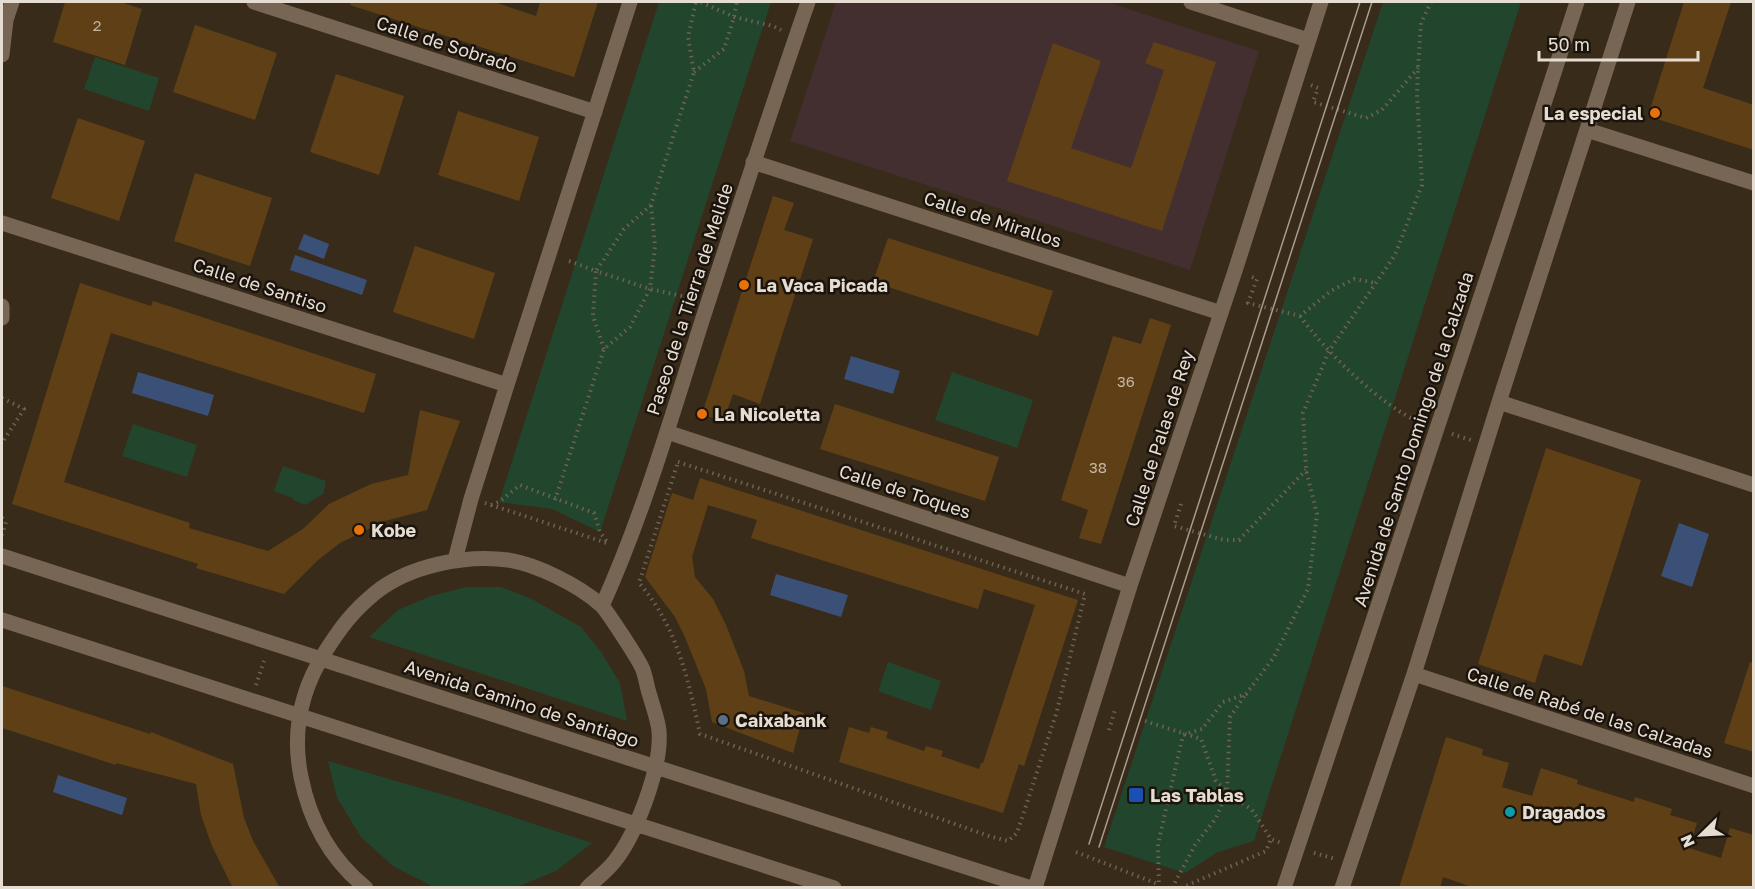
<svg xmlns="http://www.w3.org/2000/svg" width="1755" height="889" font-family="'Golos Text',sans-serif">
<style>
.education{fill:#432f30}
.green{fill:#22452d}
.water{fill:#3b5077}
.building{fill:#5f4016}
.lines{fill:none;stroke-linecap:round;stroke-linejoin:round}
.path{stroke:#6e6252;stroke-width:4;stroke-dasharray:1.5 4.5;stroke-linecap:butt}
.minor{stroke:#776653;stroke-width:15}
.tram{stroke:#a79c8f;stroke-width:1.5}
.food-dot{fill:#e8710a;stroke:#1b140d;stroke-width:2}
.service-dot{fill:#5c6f8a;stroke:#1b140d;stroke-width:2}
.transit-dot{fill:#1a4fb4;stroke:#1b140d;stroke-width:2}
.culture-dot{fill:#0f9aa8;stroke:#1b140d;stroke-width:2}
.labels{text-anchor:middle;dominant-baseline:central;stroke-width:5;stroke-linejoin:round;paint-order:stroke}
.number-label{font-size:15px;fill:#c4b6a3}
.street-label{font-size:18px;fill:#e6ddd2;stroke:#1b140d}
.poi-label{font-size:18px;font-weight:bold;fill:#e6ddd2;stroke:#1b140d;text-anchor:start}
</style>
<rect width="100%" height="100%" fill="#392b1a"/>
<path class="education" d="M836,2H1106L1259,51L1190,270L790,141Z"/>
<path class="green" d="M659,2H771L600,532L552,509L499,502Z
M1383,2H1521L1254,841L1218,852L1185,873L1104,847Z
M95,57L159,78L149,111L84,89Z
M952,372L1033,400L1017,448L935,420Z
M133,424L197,445L187,477L122,456Z
M283,466L326,481L323,494L305,505L293,500V498L274,491Z
M466,587H501L532,599L581,627L601,652L620,683L627,721L369,637L398,610L431,596Z
M888,662L941,681L931,710L878,691Z
M328,761L461,800L592,843L556,871L522,885L505,888H447L432,886L393,866L361,837L337,798Z"/>
<path class="water" d="M304,234L329,244L324,259L298,249Z
M295,255L367,280L362,295L290,270Z
M851,356L900,371L893,394L844,379Z
M138,372L214,395L208,416L132,393Z
M1679,523L1709,534L1692,587L1661,576Z
M776,574L848,595L841,617L770,595Z
M58,775L127,798L122,815L53,792Z"/>
<path class="building" d="M65,2H120L142,9L125,65L53,42Z
M351,2H494L536,16L540,2H598L574,77L350,5Z
M1684,2H1731L1703,88L1754,105V150L1648,116Z
M195,25L277,53L255,120L173,92Z
M1154,42L1216,62L1162,231L1007,181L1053,43L1101,61L1071,148L1131,168L1164,70L1145,63Z
M336,74L404,96L379,175L310,152Z
M458,111L539,137L519,201L438,175Z
M78,118L145,141L119,221L51,198Z
M195,173L272,198L250,266L174,241Z
M773,196L794,203L784,230L813,239L760,404L733,394L723,422L702,414Z
M888,238L1053,291L1038,336L873,282Z
M415,246L495,273L474,339L393,312Z
M80,283L151,306L153,301L376,374L364,413L111,333L64,482L190,523L189,528L268,551L303,529L329,504L371,484L408,475L420,410L460,421L427,510L385,521L340,543L318,560L284,594L196,568L198,564L12,504Z
M1150,318L1171,325L1101,544L1079,538L1088,510L1061,500L1113,336L1141,344Z
M835,404L999,457L985,501L820,449Z
M1546,448L1641,480L1582,666L1544,654L1535,683L1478,664Z
M700,478L1078,600L1024,766L1019,764L1003,813L839,762L849,727L869,733L871,727L888,732L886,738L924,751L926,746L943,751L941,756L979,769L981,763H983L1035,605L984,589L978,609L751,538L757,520L708,505L692,557L695,577L713,599L726,625L744,671L749,696L804,713L793,753L712,722L706,689L684,635L675,617L645,577L672,493L693,500Z
M1750,662L1754,663V752L1724,743Z
M2,686L150,734L151,732L233,764L244,818L253,841L280,888H233L212,846L201,815L196,784L116,763V765L2,728Z
M1446,737L1483,749L1482,755L1509,763L1502,787L1532,796L1541,768L1578,780L1577,784L1634,802L1635,797L1672,809L1670,815L1697,823L1689,848L1721,858L1730,828L1754,835V888H1475L1443,877L1440,888H1399Z"/>
<g class="lines">
<path class="path" d="M701,2L734,17L773,26L781,30
M694,72L724,49L734,17L737,2
M1311,85L1318,88L1313,102L1366,118L1382,110L1418,68
M569,261L596,271L624,229L651,205L694,72L688,37L696,2
M1252,277L1257,279L1248,303L1300,316L1331,291L1354,279L1376,283
M1300,316C1324,350 1384,409 1422,423
M604,349L593,316L596,271L650,289L686,297
M2,398L24,409L2,443
M1452,434L1471,440
M678,462L1085,594L1057,711L1017,833L1008,841L989,836L700,734C688,679 677,626 639,583Z
M555,500L604,349L630,327L650,289L655,246L651,205
M485,503L610,544
M1181,504L1174,526L1224,540H1239L1306,470
M491,505L499,502L520,485L594,513L600,532L607,542
M2,518L6,522L2,535
M256,685L265,658
M1145,721L1201,739L1216,781L1227,792L1252,810L1271,839L1281,843
M1109,730L1115,710
M1076,852L1158,884
M1314,853L1336,859
M1159,888L1158,844L1183,735L1202,729L1223,702L1246,694L1274,657L1308,589L1317,514L1306,470L1303,413L1329,351L1395,255L1422,185L1417,93L1418,68L1421,23L1431,2
M1172,888L1195,845L1216,818L1227,792L1230,717L1245,695
M1181,888L1266,851L1271,839"/>
<path class="minor" d="M254,2L595,112
M1191,2L1308,40
M2,55L6,20L12,2
M1587,130L1754,183
M753,162L1221,313
M2,223L507,385
M2,306V318
M1499,402L1754,485
M667,432L1130,586
M2,556L1031,888
M455,560L471,499L507,385L630,2
M602,606C643,515 671,419 701,324C736,216 771,109 808,2
M2,620L834,888
M1414,674L1754,786
M366,888C330,859 310,822 301,777C292,733 301,690 325,652C341,627 352,612 375,593C408,566 466,554 508,560C538,565 578,585 601,605C607,611 640,661 643,670C646,678 647,688 650,696C653,707 658,720 659,731C662,767 636,835 614,862C606,872 596,879 587,888
M1035,888L1130,586L1235,271L1321,2
M1284,888L1509,212L1577,2
M1342,888L1414,674L1499,402L1628,2"/>
<path class="tram" d="M1089,844L1360,2
M1099,847L1372,2"/>
</g>
<g class="food-dot">
<circle cx="1655" cy="113" r="6"/>
<circle cx="744" cy="285" r="6"/>
<circle cx="702" cy="414" r="6"/>
<circle cx="359" cy="530" r="6"/>
</g>
<circle class="service-dot" cx="723" cy="720" r="6"/>
<rect class="transit-dot" x="1128" y="787" width="16" height="16" rx="3"/>
<circle class="culture-dot" cx="1510" cy="812" r="6"/>
<g class="labels">
<g class="number-label">
<text x="97" y="25">2</text>
<text x="1126" y="381">36</text>
<text x="1098" y="467">38</text>
</g>
<g class="street-label">
<text transform="translate(447 44) rotate(18)">Calle de Sobrado</text>
<text transform="translate(993 219) rotate(18)">Calle de Mirallos</text>
<text transform="translate(260 285) rotate(18)">Calle de Santiso</text>
<text transform="translate(689 299) rotate(-72)">Paseo de la Tierra de Melide</text>
<text transform="translate(1159 438) rotate(-72)">Calle de Palas de Rey</text>
<text transform="translate(1413 439) rotate(-72)">Avenida de Santo Domingo de la Calzada</text>
<text transform="translate(905 491) rotate(18)">Calle de Toques</text>
<text transform="translate(522 703) rotate(18)">Avenida Camino de Santiago</text>
<text transform="translate(1590 712) rotate(18)">Calle de Rabé de las Calzadas</text>
</g>
<g class="poi-label">
<text x="1643" y="113" text-anchor="end">La especial</text>
<text x="756" y="285">La Vaca Picada</text>
<text x="714" y="414">La Nicoletta</text>
<text x="371" y="530">Kobe</text>
<text x="735" y="720">Caixabank</text>
<text x="1150" y="795">Las Tablas</text>
<text x="1522" y="812">Dragados</text>
</g>
</g>
<rect width="1755" height="889" fill="none" stroke="#e6ddd2" stroke-width="6"/>
<g transform="translate(1701 835) rotate(246)" stroke="#1b140d" stroke-width="4.5" paint-order="stroke">
<path d="M0-4.5L10 22L0 15L-10 22Z" fill="#e6ddd2"/>
<text y="-9" font-size="16" font-weight="bold" text-anchor="middle" fill="#e6ddd2">N</text>
</g>
<path d="M1539 51v9h159v-9" fill="none" stroke="#e6ddd2" stroke-width="3"/>
<text x="1548" y="51" font-size="18" fill="#e6ddd2" stroke="#1b140d" stroke-width="4.5" paint-order="stroke">50 m</text>
</svg>
